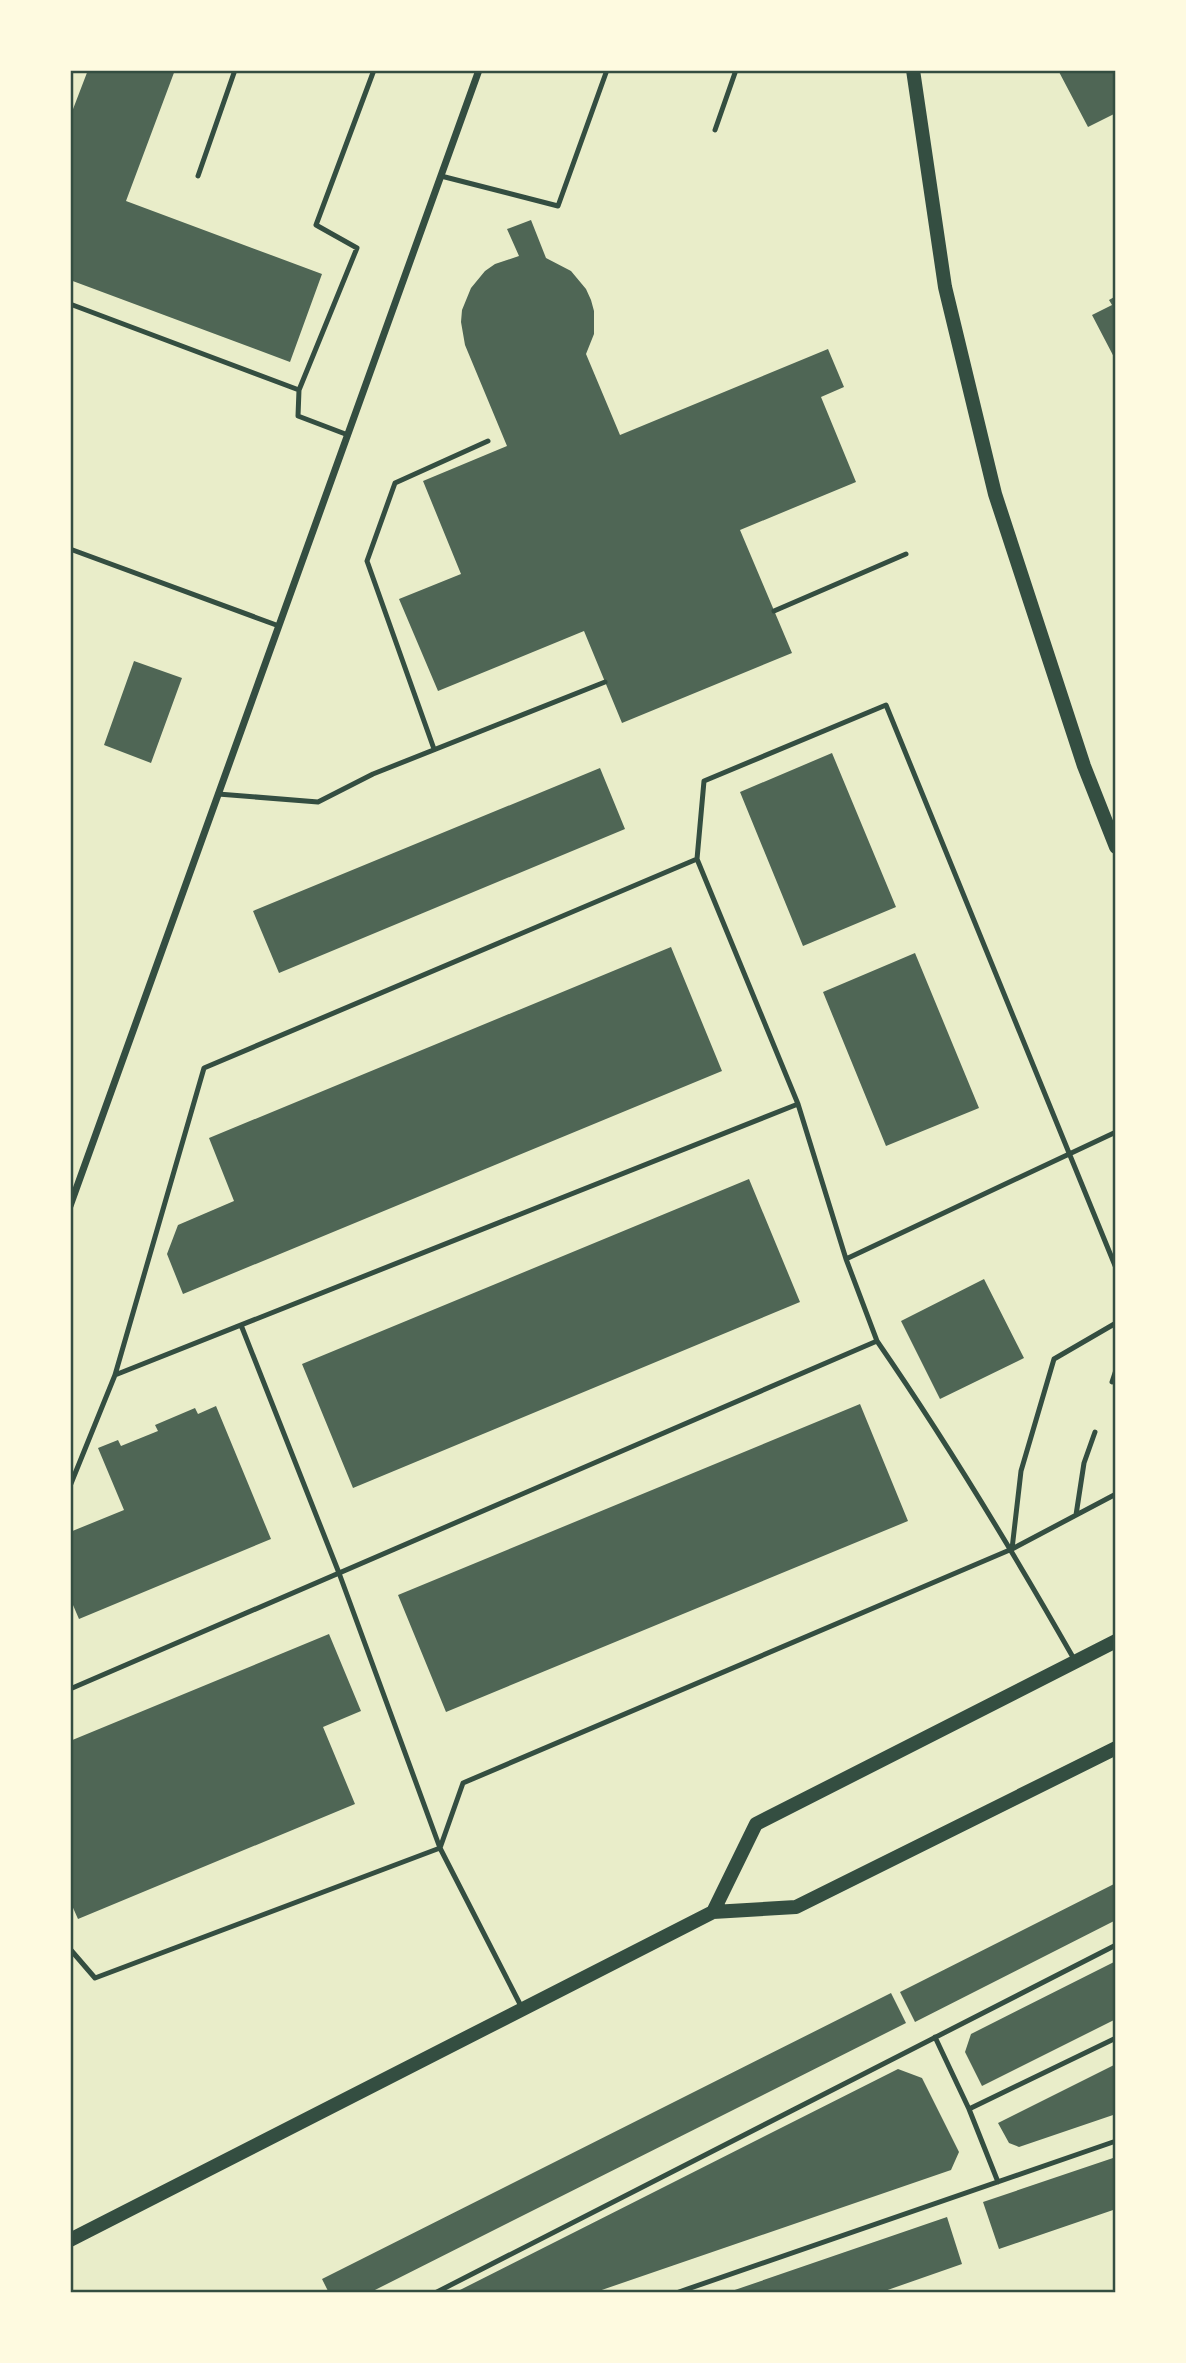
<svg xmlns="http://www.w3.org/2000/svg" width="1186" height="2363" font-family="Quicksand,sans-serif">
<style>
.building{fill:#4f6655}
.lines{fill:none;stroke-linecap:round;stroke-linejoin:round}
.service{stroke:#344e41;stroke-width:5}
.minor{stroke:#344e41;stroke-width:7}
.secondary{stroke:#344e41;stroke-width:14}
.neatline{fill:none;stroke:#344e41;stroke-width:2.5}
</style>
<rect width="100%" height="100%" fill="#e9edc9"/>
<path class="building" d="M88,70H175L126,201L322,274L290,362L70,280V117Z
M1058,70H1116V113L1088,127Z
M531,220L546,258L571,271L586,289L591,300L594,311V334L586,354L620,435L828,349L844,387L821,397L856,482L740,530L792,653L622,723L584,631L438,691L399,599L461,574L423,481L507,446L465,345L461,322L462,310L471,288L485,271L495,264L519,256L507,229Z
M1116,296V361L1092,315L1112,305L1109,300Z
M134,661L182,678L151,763L104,745Z
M832,753L896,907L803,946L740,792Z
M600,768L625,829L279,973L253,911Z
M671,947L722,1071L183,1294L167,1254L178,1225L234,1201L209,1138Z
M915,953L979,1108L886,1146L823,992Z
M749,1179L800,1302L353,1488L302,1364Z
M984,1279L1024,1358L940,1399L901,1321Z
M860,1404L908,1521L446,1712L398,1595Z
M216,1406L271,1539L79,1619L70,1598V1532L124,1510L98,1448L118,1440L121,1446L158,1431L155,1425L195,1408L198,1414Z
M329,1634L361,1711L323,1727L355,1804L78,1919L70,1901V1741Z
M1116,1883V1920L915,2022L900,1992Z
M1116,1961V2019L982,2086L965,2052L971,2034Z
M891,1993L906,2023L369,2293H329L322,2279Z
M1116,2064V2114L1019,2147L1009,2143L998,2123Z
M898,2069L922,2078L959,2152L951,2170L593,2293H454Z
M1116,2157V2209L999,2249L983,2202Z
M947,2217L962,2264L879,2293H726Z"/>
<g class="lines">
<path class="service" d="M715,130L736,70
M198,176L235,70
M441,176L558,206L607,70
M70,304L299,390
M348,435L298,416L299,390L357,248L316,225L374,70
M70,549L279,626
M774,611L906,554
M434,749L367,561L395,483L488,441
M218,794L318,802L373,774L605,682
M697,859L704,781L886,705L1116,1268
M846,1259L1116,1132
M877,1341C948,1444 1012,1550 1074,1659
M115,1375L204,1068L697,859L798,1104
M1112,1382L1116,1370
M70,1486L115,1375L798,1104L846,1259L877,1341L70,1689
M1076,1515L1084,1463L1095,1432
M1012,1549L1021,1471L1054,1359L1116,1323
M70,1949L95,1978L440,1848L339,1573L241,1325
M522,2008L440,1848L463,1783L1012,1549L1116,1494
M935,2037L969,2109
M998,2182L969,2109L1116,2038
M435,2293L1116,1945
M676,2293L1116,2141"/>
<path class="minor" d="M70,1206L479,70"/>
<path class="secondary" d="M913,70L945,287L995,494L1084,766L1116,847
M713,1912L756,1824L1116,1641
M70,2240L713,1912L796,1907L1116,1748"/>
</g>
<rect width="1186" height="2363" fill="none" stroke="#fefae0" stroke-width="144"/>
<rect x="72" y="72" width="1042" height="2219" class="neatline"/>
</svg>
